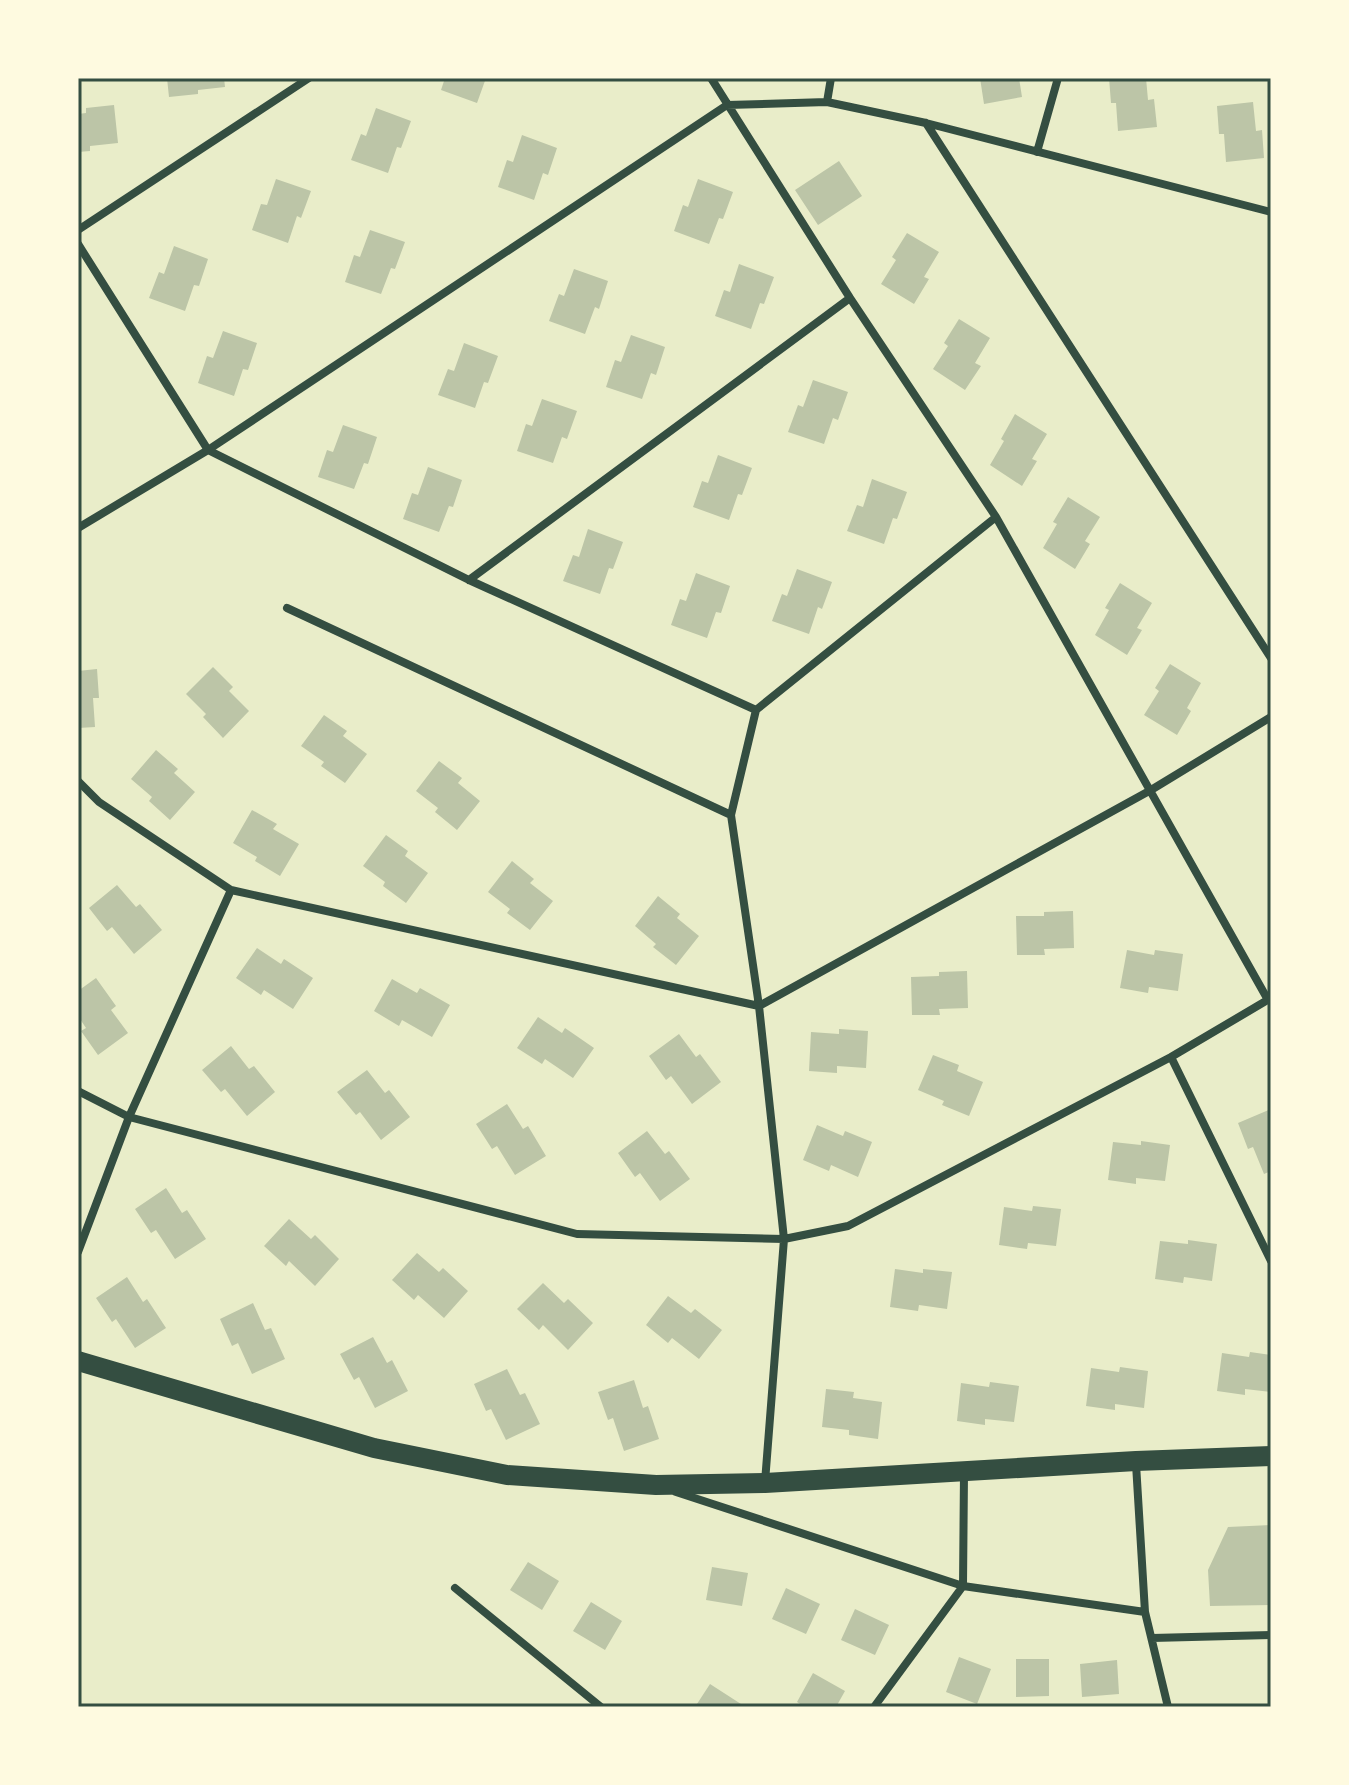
<svg xmlns="http://www.w3.org/2000/svg" width="1349" height="1785" font-family="Merriweather,serif">
<style>
.building{fill:#bcc5a7}
.lines{fill:none;stroke-linecap:round;stroke-linejoin:round}
.minor{stroke:#344e41;stroke-width:8}
.primary{stroke:#344e41;stroke-width:20}
.neatline{fill:none;stroke:#344e41;stroke-width:3}
</style>
<rect width="100%" height="100%" fill="#e9edc9"/>
<path class="building" d="M167,78H224L225,87L198,90V94L169,97Z
M445,78H486L477,103L441,90Z
M980,78H1019L1022,97L984,104Z
M1109,78H1146L1148,100L1154,99L1157,127L1118,131L1116,103H1111Z
M1253,102L1256,131L1262,130L1264,158L1226,162L1224,134H1219L1217,106Z
M114,105L118,143L90,146V151L78,152V114L86,113V108Z
M376,108L411,121L401,148L397,147L388,173L351,160L361,134L366,136Z
M522,135L557,148L548,175L543,173L534,200L498,187L507,160L513,162Z
M839,161L862,196L818,225L795,190Z
M276,179L311,191L301,218L297,216L288,243L252,230L261,204L267,205Z
M698,179L733,192L723,219L719,218L709,244L674,231L683,205L688,207Z
M370,230L405,242L395,269L391,268L381,294L345,282L354,255L360,257Z
M907,233L939,252L924,277L929,279L914,304L881,284L896,260L892,257Z
M174,246L208,259L199,286L194,285L185,311L149,298L159,272L164,274Z
M739,264L774,277L764,304L760,303L751,329L715,316L724,290L730,292Z
M574,269L608,281L599,309L595,307L585,334L549,321L559,294L564,296Z
M959,319L990,338L975,363L981,366L965,390L933,369L948,346L944,343Z
M223,331L257,343L248,370L243,369L234,396L198,383L207,356L213,358Z
M631,335L665,347L656,375L651,373L642,399L606,387L615,360L621,362Z
M464,343L498,356L488,383L484,382L475,408L438,395L448,369L454,371Z
M813,380L848,392L838,420L833,418L824,444L788,432L798,405L803,407Z
M542,399L577,411L567,439L562,437L553,463L517,451L526,424L532,426Z
M1015,414L1047,434L1032,459L1037,461L1022,486L990,465L1004,441L1001,439Z
M343,425L377,437L368,464L364,463L354,489L318,477L327,450L333,452Z
M718,455L752,468L742,495L738,494L729,520L693,507L702,481L708,483Z
M428,467L462,480L453,507L449,506L439,532L403,519L412,493L418,495Z
M872,479L907,492L897,519L893,518L884,544L847,531L857,505L863,507Z
M1068,497L1100,517L1085,541L1090,544L1075,569L1043,548L1057,524L1053,522Z
M588,529L623,542L613,569L609,568L600,594L563,581L573,555L579,557Z
M797,569L832,582L822,609L818,607L809,634L772,621L782,594L787,596Z
M696,573L730,586L721,613L716,612L707,638L671,625L680,599L686,601Z
M1120,583L1152,603L1137,628L1142,630L1127,655L1095,635L1109,610L1105,608Z
M1170,664L1201,683L1187,708L1191,711L1177,735L1144,715L1159,691L1155,688Z
M213,667L233,687L229,691L249,711L223,738L203,717L206,714L186,694Z
M97,669L99,698H93L95,727L78,728V671Z
M324,715L347,731L343,736L367,754L345,783L321,766L324,762L301,746Z
M156,750L178,769L174,773L195,792L170,820L149,801L152,797L131,779Z
M439,761L462,778L458,783L480,801L457,830L435,812L438,808L416,791Z
M252,810L277,824L273,829L299,844L280,876L255,861L257,857L233,843Z
M386,835L408,851L405,856L428,873L406,903L383,886L385,882L363,866Z
M512,861L534,879L530,883L553,901L530,930L507,913L510,909L488,892Z
M117,885L136,907L140,904L162,930L134,954L112,927L107,931L89,908Z
M658,896L680,914L677,918L699,936L676,965L653,947L656,944L635,926Z
M1073,911L1074,948L1044,949L1045,955H1017L1016,916H1044V912Z
M257,948L281,964L284,959L313,978L293,1009L264,990L261,995L236,978Z
M1127,950L1154,955L1155,950L1183,954L1178,991L1149,987L1148,993L1120,988Z
M967,971L968,1008L939,1009L940,1015H912L911,977L939,976V972Z
M96,978L116,1006L111,1010L128,1033L98,1055L81,1031L86,1028L78,1016V991Z
M392,979L417,993L420,988L450,1005L432,1037L402,1020L399,1026L374,1011Z
M538,1017L562,1033L565,1028L594,1048L573,1078L545,1059L542,1064L517,1048Z
M839,1029L868,1031L866,1068L837,1066V1073L809,1071L811,1032L839,1034Z
M679,1034L696,1057L700,1054L721,1082L692,1104L671,1076L666,1080L649,1056Z
M231,1046L249,1069L254,1066L275,1092L247,1116L225,1089L221,1092L202,1070Z
M933,1055L959,1065L957,1071L983,1082L969,1116L942,1105L944,1101L918,1090Z
M367,1070L385,1093L389,1090L410,1117L381,1140L360,1112L356,1115L337,1092Z
M507,1104L523,1129L528,1126L546,1156L515,1175L497,1146L492,1149L476,1124Z
M1271,1109V1171L1264,1174L1253,1147L1248,1149L1238,1123Z
M817,1125L843,1136L845,1131L872,1142L858,1177L831,1165L829,1171L803,1160Z
M647,1131L665,1154L669,1151L690,1179L660,1201L640,1173L635,1177L618,1153Z
M1141,1141L1170,1145L1165,1181L1136,1178V1184L1108,1180L1113,1142L1141,1145Z
M166,1188L182,1213L187,1210L206,1239L175,1259L156,1230L151,1233L135,1209Z
M1033,1206L1061,1209L1056,1246L1028,1243L1027,1249L999,1245L1004,1207L1032,1211Z
M289,1219L311,1239L315,1235L339,1259L315,1286L289,1261L286,1266L264,1246Z
M1188,1240L1217,1244L1212,1281L1184,1277L1183,1283L1155,1279L1160,1241L1188,1244Z
M417,1253L439,1272L443,1268L468,1291L444,1318L418,1295L414,1300L392,1280Z
M895,1269L923,1273V1269L952,1272L947,1309L919,1305L918,1311L890,1307Z
M127,1277L143,1302L147,1299L166,1328L135,1348L116,1319L112,1322L96,1298Z
M543,1283L564,1303L568,1299L593,1323L568,1350L543,1325L539,1330L517,1309Z
M668,1296L691,1313L695,1309L722,1330L699,1359L672,1338L668,1343L646,1325Z
M253,1303L265,1330L271,1328L285,1359L252,1374L238,1343L232,1346L220,1319Z
M373,1337L387,1363L392,1360L408,1391L375,1408L359,1377L354,1380L340,1354Z
M1250,1352L1271,1355V1392L1245,1389V1395L1217,1391L1222,1353L1249,1357Z
M1120,1367L1148,1371L1144,1408L1115,1404V1410L1086,1406L1091,1368L1119,1372Z
M507,1369L520,1395L525,1393L540,1424L506,1440L491,1409L486,1411L474,1384Z
M634,1380L643,1408L648,1406L659,1439L624,1451L613,1418L608,1420L598,1392Z
M990,1382L1019,1386L1014,1422L985,1419V1425L957,1421L961,1383L989,1387Z
M826,1389L854,1392L853,1398L882,1402L878,1439L849,1435V1430L822,1427Z
M1271,1525V1605L1210,1606L1208,1570L1228,1527Z
M528,1562L559,1581L542,1610L510,1590Z
M712,1567L748,1573L742,1606L706,1600Z
M786,1588L820,1604L806,1634L772,1619Z
M591,1602L622,1621L605,1650L573,1631Z
M855,1609L889,1625L875,1655L841,1640Z
M959,1657L991,1669L977,1704L946,1692Z
M1016,1659H1049V1696L1016,1697Z
M1117,1660L1119,1694L1082,1697L1080,1664Z
M813,1673L845,1691L836,1707H805L797,1702Z
M710,1684L741,1704L739,1707H695Z"/>
<g class="lines">
<path class="minor" d="M711,78L850,298L996,517L1268,1000
M827,102L831,78
M926,123L1271,658
M1037,152L1058,78
M78,230L309,78
M78,244L208,450L469,580L756,710
M78,528L208,450L727,105L827,102L926,123L1271,212
M469,580L850,298
M287,608L731,815
M78,781L99,802L231,890L759,1006L1151,790L1271,717
M1171,1057L1271,1261
M78,1091L129,1117L577,1234L784,1239L848,1226L1171,1057L1271,998
M78,1252L129,1117L231,890
M765,1482L784,1239L759,1006L731,815L756,710L996,517
M676,1492L963,1586L1145,1612L1136,1464
M455,1588L601,1707
M1145,1612L1168,1707
M1152,1638L1271,1635
M874,1707L963,1586L964,1473"/>
<path class="primary" d="M78,1361L374,1448L507,1475L656,1485L765,1483L1136,1461L1271,1456"/>
</g>
<rect width="1349" height="1785" fill="none" stroke="#fefae0" stroke-width="160"/>
<rect x="80" y="80" width="1189" height="1625" class="neatline"/>
</svg>
